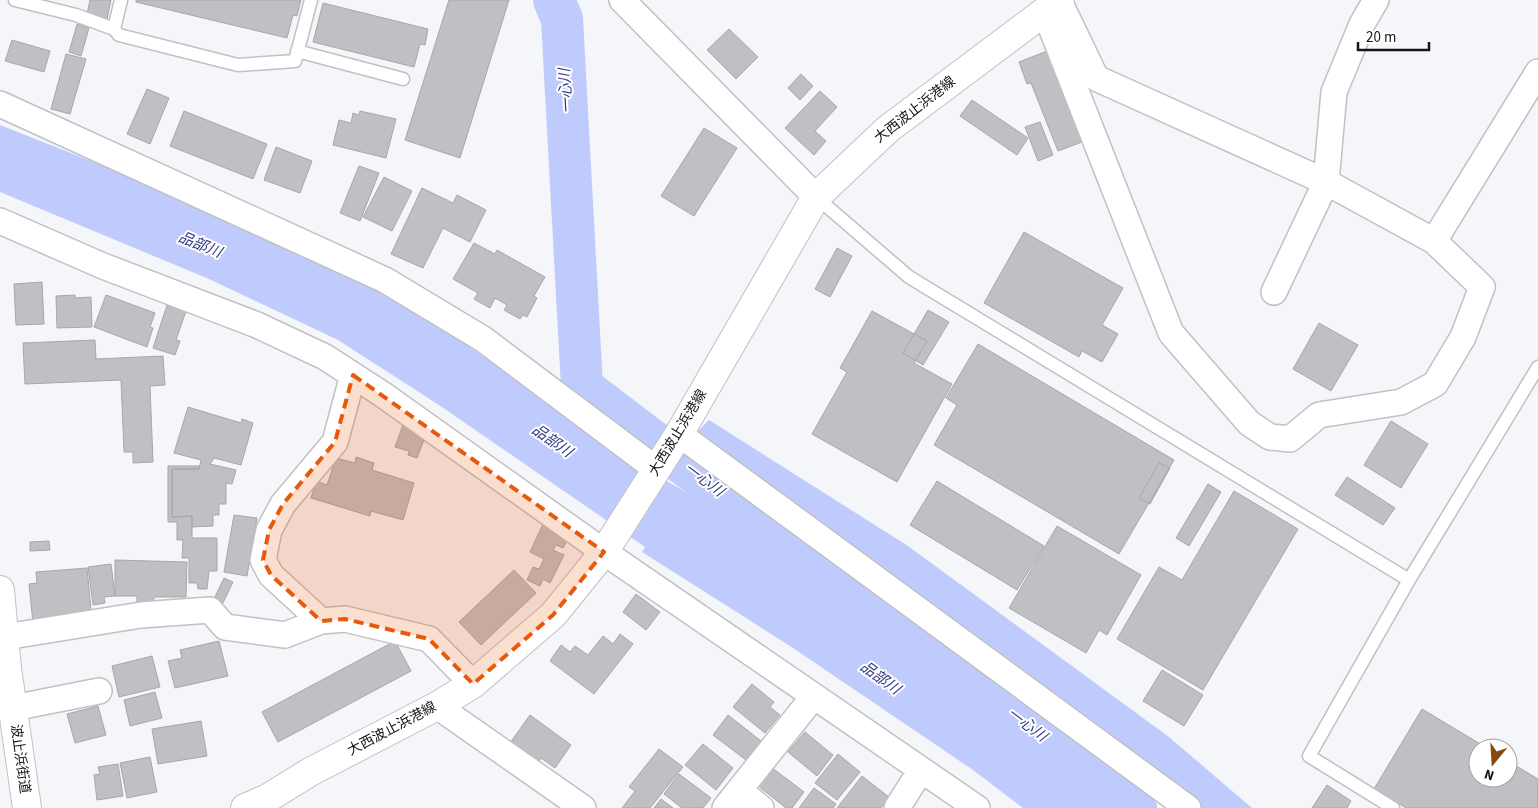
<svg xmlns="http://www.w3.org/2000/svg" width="1538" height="808" font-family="'Source Sans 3','Noto Sans JP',sans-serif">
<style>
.water{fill:#c0cbfd}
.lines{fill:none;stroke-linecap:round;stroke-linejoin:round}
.river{stroke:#c0cbfd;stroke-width:42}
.building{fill:#bfc0c3;stroke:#a6a7a9}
.lane-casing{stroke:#c0c1c4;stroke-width:15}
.street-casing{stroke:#c0c1c4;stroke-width:28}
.secondary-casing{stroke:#c0c1c4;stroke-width:30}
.primary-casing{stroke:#c0c1c4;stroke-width:30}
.lane{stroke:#fff;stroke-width:12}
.street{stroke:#fff;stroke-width:25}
.secondary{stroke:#fff;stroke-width:28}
.primary{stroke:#fff;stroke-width:28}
.marked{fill:#e8590c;fill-opacity:0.2;stroke:#e8590c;stroke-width:4;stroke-dasharray:10 6;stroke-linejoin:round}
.labels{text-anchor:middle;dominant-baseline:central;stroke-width:4;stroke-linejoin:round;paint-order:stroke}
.street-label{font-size:14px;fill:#141516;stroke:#fff}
.water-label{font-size:15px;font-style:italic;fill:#333b82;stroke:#fff}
</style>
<rect width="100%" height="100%" fill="#f5f6f9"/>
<path class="water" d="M0,125L124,174L383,290L429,318L621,455L679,488L862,609L1127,808H1023L973,770L793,648L642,552L645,547L442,407L338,340L209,279L0,192Z
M709,420L908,546L1169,737L1252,808H1196L696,433Z"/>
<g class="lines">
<path class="river" d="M554,0L562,19L582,387L1136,808"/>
</g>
<path class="building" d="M90,0H111L107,19L87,14Z
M136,0H301L297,16L293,15L287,38L136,2Z
M449,0H509L460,158L405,140Z
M323,3L428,29L425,45L420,44L414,67L313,42Z
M77,24L89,28L81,56L69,52Z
M729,29L758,57L736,79L707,50Z
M12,40L50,51L44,72L5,61Z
M1047,51L1082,142L1058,151L1031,83L1027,84L1019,62Z
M66,54L86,59L70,114L51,109Z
M801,74L813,86L800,100L788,88Z
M147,89L169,98L150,144L127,134Z
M820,91L837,107L815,131L826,141L814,155L785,128Z
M972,100L1028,138L1017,155L960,116Z
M184,111L267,144L253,179L170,146Z
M360,111L396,119L386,158L333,145L339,120L351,123L353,113L359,115Z
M1040,122L1053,155L1038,161L1025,127Z
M704,128L737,148L694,216L661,196Z
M276,147L312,161L300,193L264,180Z
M359,166L379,173L360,221L340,213Z
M384,177L412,191L392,231L363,217Z
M422,188L453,203L457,195L486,210L470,242L443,228L423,268L391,254Z
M1024,232L1123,288L1102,325L1118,334L1102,362L1082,351L1079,357L984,303Z
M474,243L495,254L497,250L545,277L534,296L537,298L527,317L523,315L520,319L504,310L507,305L495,298L490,308L474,299L478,293L453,279Z
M837,248L852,256L830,297L815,289Z
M42,282L44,324L16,325L14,284Z
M75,295V298L91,297L92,327L57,328L56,296Z
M106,295L155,313L150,327L153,328L147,347L94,327Z
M167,305L186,311L176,340L180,341L175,355L153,348Z
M928,310L949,322L923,365L903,353Z
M872,311L927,341L914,363L952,384L897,482L812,434L847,372L840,368Z
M1319,323L1358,345L1331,391L1293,369Z
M95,340L96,359L163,356L165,385L150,386L153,462L133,463V452H124L121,380L25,384L23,343Z
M978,344L1174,460L1119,554L934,445L957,405L946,398Z
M188,407L241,423L242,419L253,423L241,465L214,458L210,464L236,470L232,484L226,483V504H219V515H213V526L192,527V516L172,517V469H199L201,460L174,453Z
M1391,421L1428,444L1401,488L1364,465Z
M404,422L421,428L424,440L417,458L408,455L409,451L395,447Z
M356,457L374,463L372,470L414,483L403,520L371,511L370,516L311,498L316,481L327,485L336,458L355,463Z
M1159,463L1170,468L1150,504L1139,498Z
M168,466H200L199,469H172V517L192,516V538H217V571H209L207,589H198L197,583H189V558H182L183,540H177V522H168Z
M1347,477L1395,508L1383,525L1335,495Z
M937,481L1044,546L1017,590L910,525Z
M1208,484L1221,492L1189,546L1176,538Z
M1234,491L1298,529L1203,690L1117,639L1159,567L1182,580Z
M234,515L257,518L247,576L224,572Z
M544,522L570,535L563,548L556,545L553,550L564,555L550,583L543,579L540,586L527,580L533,567L539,569L544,559L530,552Z
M1057,526L1141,575L1107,635L1099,630L1086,653L1009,608Z
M49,541L50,550L30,551V542Z
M115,560L187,562L186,597H154L153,604H137V596H115Z
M111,564L115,596L104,597L105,603L93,605L88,567Z
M87,568L91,610L80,611V614L33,623L29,584L37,583L36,572Z
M514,570L536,593L481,645L459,622Z
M224,578L233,582L223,603L214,599Z
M636,594L660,612L646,630L623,612Z
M620,634L633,644L594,694L550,661L561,645L570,652L575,646L588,655L603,636L613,644Z
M219,641L228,676L175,688L168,661L182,658L180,650Z
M395,641L411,671L278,742L262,712Z
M152,656L160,687L119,697L112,666Z
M1162,670L1203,695L1184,726L1143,701Z
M752,684L774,702L770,707L780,715L765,733L733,707Z
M155,692L162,718L130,726L124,700Z
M98,706L106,735L75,743L67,714Z
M1422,709L1487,748H1478V778H1508V761L1538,779V808H1406L1374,789Z
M530,715L571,745L555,768L541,758L538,763L510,743Z
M728,715L761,741L746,760L713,735Z
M201,721L207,756L158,764L152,729Z
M805,732L833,755L817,776L788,752Z
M703,744L733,768L716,790L685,765Z
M659,749L683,767L650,808H622L635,791L629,787Z
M838,754L860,772L837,800L815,783Z
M150,757L157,792L127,798L120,763Z
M118,764L123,796L97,800L94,775L100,774L98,767Z
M771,767L804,792L792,808H786L757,785Z
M679,774L711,798L703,808H682L664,794Z
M862,776L889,797L881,808H837Z
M1327,785L1351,801L1347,808H1312Z
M814,788L836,804L833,808H799Z
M661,799L673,808H654Z"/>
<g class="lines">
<defs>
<path id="lane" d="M15,0L76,15L114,29L121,0
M114,29L119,35L238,65L295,61L311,0
M297,51L403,79
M816,197L909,277L1409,580L1538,367
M1393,808L1309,756L1409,580"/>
<path id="street" d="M622,0L816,197
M1059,1L1096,78L1326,182L1434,241
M1045,12L1171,333L1249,423L1270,437L1290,439L1319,415L1401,402L1435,384L1463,337L1482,287L1434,241L1538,72
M0,104L385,280L483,339L656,469
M0,221L103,266L257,325L325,357L382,394L604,552L977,808
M1274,292L1326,182L1334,92L1362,24L1376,0
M679,434L1188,808
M321,621L271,575L263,560L269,530L283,504L335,442L353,375
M5,637L141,615L210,610L225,627L285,635L321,621L345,619L429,639L473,684
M437,706L583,808
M13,708L99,691
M739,790L761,808
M725,808L814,696
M897,808L921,770"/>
<path id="secondary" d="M0,590L7,668L27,808"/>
<path id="primary" d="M245,808L268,798L310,772L437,706L473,684L553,615L604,552L679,434L816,197L888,129L1060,0"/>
</defs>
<use href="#lane" class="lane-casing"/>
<use href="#street" class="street-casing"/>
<use href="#secondary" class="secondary-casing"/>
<use href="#primary" class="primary-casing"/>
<use href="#lane" class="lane"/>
<use href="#street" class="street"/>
<use href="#secondary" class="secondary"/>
<use href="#primary" class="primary"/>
</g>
<path class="marked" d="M353,375L604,552L553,615L473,684L429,639L345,619L321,621L271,575L263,560L269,530L283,504L335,442Z"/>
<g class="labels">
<g class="street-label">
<text transform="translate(915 110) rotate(-38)">大西波止浜港線</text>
<text transform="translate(678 433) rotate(-59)">大西波止浜港線</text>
<text transform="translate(392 729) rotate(-28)">大西波止浜港線</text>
<text transform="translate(20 759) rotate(82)">波止浜街道</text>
</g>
<g class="water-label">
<text transform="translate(566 91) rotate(-93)">一心川</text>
<text transform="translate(200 245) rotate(22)">品部川</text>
<text transform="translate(552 441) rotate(35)">品部川</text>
<text transform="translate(704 480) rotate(37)">一心川</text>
<text transform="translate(880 678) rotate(36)">品部川</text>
<text transform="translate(1027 725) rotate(37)">一心川</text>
</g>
</g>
<g transform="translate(1493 763) rotate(198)"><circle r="24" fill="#ffffff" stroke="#a1a1a2"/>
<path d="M0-4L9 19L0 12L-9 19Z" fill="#87470f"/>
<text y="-8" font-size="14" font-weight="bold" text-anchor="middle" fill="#141516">N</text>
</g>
<path d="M1358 42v8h71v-8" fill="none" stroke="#141516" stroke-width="2.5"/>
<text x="1366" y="42" font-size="15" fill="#141516" stroke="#ffffff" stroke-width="4" paint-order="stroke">20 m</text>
</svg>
